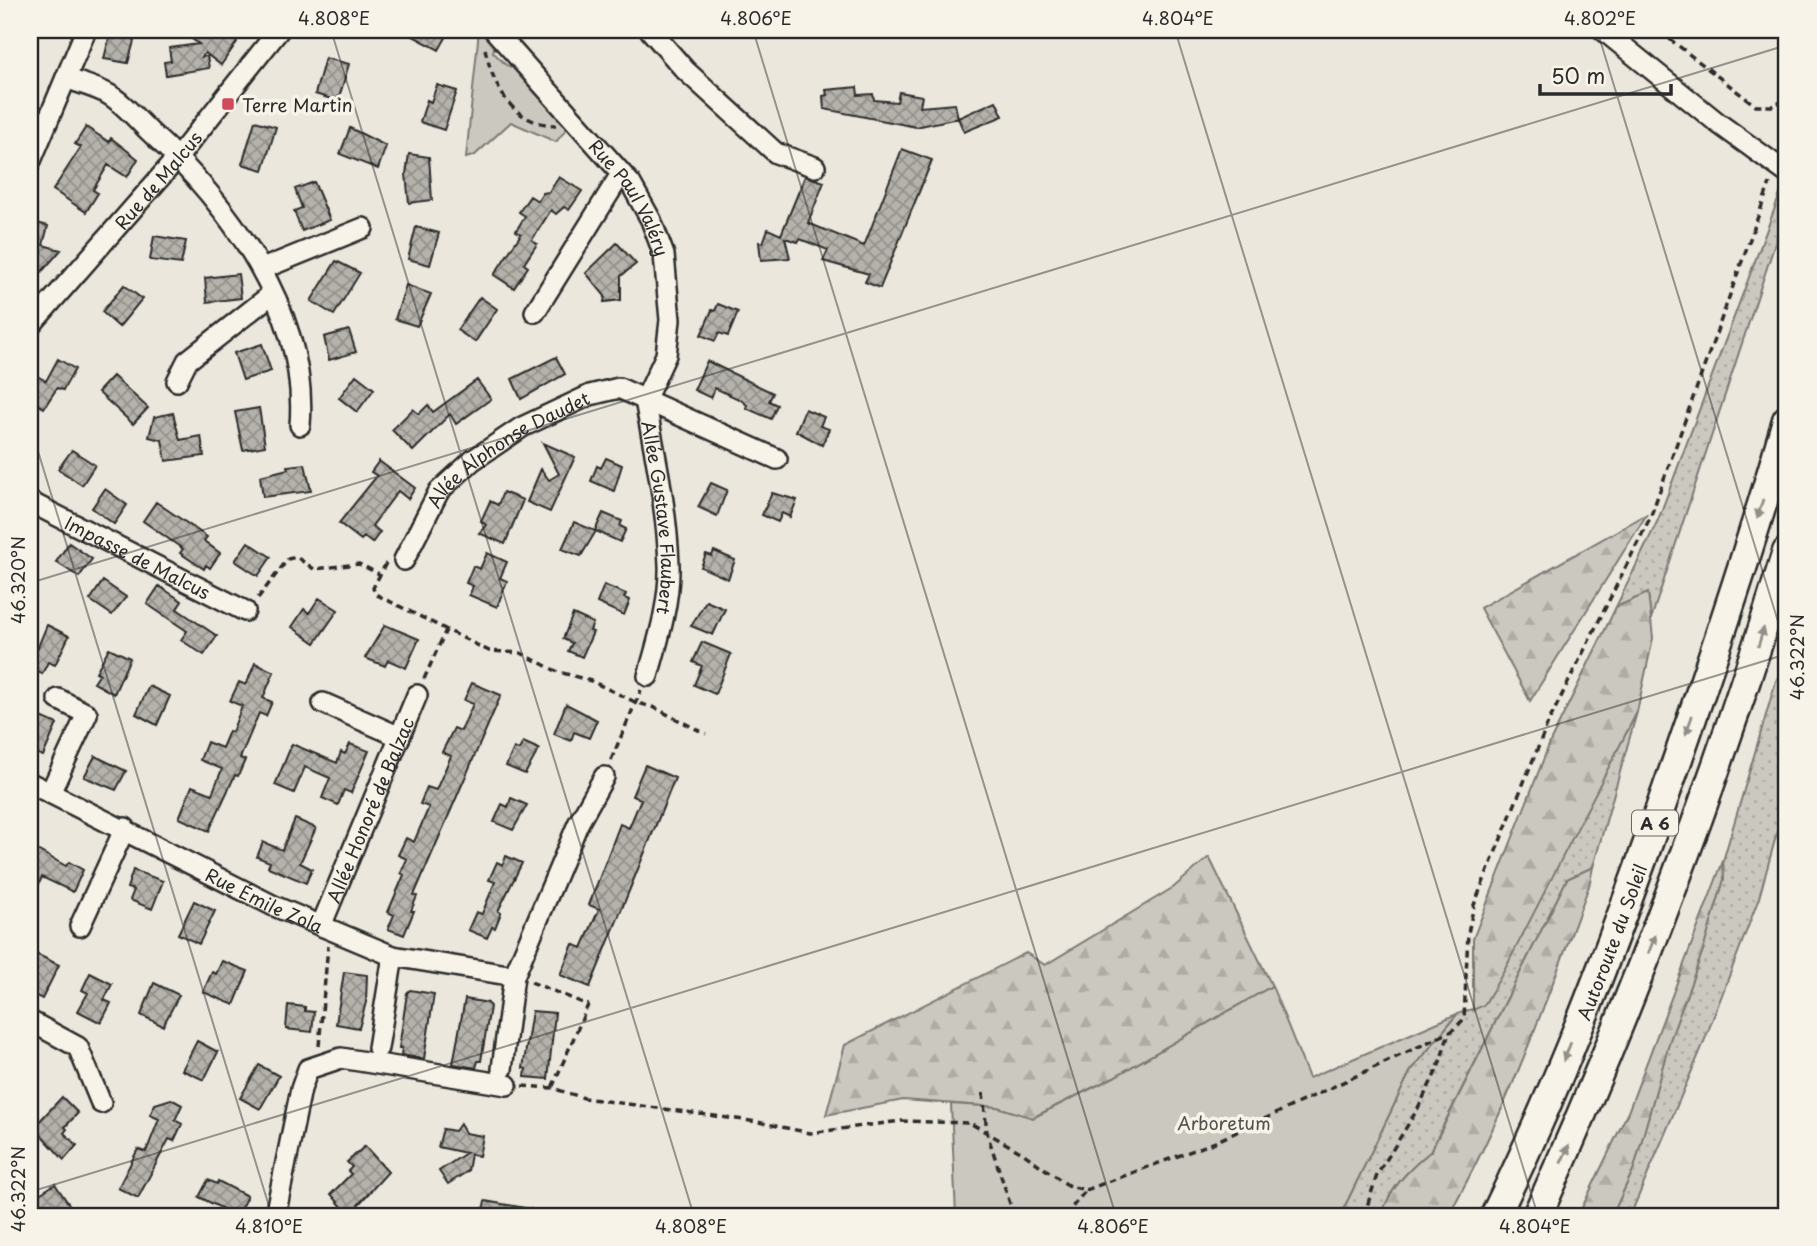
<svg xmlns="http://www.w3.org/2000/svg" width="1817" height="1246" font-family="'Playpen Sans',sans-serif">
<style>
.grass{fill:url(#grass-dots);stroke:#7b7a75;stroke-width:2}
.forest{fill:url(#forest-firs);stroke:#7b7a75;stroke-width:2}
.park{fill:#cbc8bf;stroke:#7b7a75;stroke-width:2}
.building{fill:url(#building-cross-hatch);stroke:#2b2b2b;stroke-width:2}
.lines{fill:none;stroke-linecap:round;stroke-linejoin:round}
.minor-casing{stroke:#2b2b2b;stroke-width:24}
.highway-casing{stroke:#2b2b2b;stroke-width:33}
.path{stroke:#2b2b2b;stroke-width:3.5;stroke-dasharray:7 5;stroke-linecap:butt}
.minor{stroke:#f7f3e8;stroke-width:19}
.highway{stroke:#f7f3e8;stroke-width:28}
.oneway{fill:#918f8a}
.ticks{fill:none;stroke:#2b2b2b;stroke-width:2;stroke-opacity:0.45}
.poi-dot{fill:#d1495b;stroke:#f7f3e8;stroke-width:2.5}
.labels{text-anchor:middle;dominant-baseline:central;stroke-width:7;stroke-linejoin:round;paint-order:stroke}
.shield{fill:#f7f3e8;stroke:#686764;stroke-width:2}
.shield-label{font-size:16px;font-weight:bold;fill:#2b2b2b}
.poi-label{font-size:18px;fill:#2b2b2b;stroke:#f7f3e8;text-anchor:start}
.street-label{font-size:18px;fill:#2b2b2b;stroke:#f7f3e8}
.park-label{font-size:18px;fill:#535250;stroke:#f7f3e8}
.neatline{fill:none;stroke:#2b2b2b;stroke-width:2.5}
.ticks-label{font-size:18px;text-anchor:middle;fill:#2b2b2b}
</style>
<defs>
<pattern id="grass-dots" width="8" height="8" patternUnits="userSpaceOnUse" patternTransform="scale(1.75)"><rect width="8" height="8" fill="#cbc8bf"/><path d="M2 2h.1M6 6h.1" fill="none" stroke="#aeaca4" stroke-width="1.8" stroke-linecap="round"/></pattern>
<pattern id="forest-firs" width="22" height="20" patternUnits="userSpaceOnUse" patternTransform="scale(1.75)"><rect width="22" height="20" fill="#cbc8bf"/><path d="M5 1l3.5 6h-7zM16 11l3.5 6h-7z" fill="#aeaca4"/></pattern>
<pattern id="building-cross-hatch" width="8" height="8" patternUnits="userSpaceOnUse" patternTransform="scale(1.75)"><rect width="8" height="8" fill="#b5b2ab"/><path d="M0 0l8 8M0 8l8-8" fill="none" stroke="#93918b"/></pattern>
</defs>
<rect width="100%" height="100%" fill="#ebe7dd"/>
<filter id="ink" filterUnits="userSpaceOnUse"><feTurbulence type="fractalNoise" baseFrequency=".0143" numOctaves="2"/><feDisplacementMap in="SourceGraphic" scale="14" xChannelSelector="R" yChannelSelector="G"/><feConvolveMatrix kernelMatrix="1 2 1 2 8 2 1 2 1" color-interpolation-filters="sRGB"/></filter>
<g filter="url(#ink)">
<path class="grass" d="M1782,189L1787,193V207L1651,619L1648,594L1616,607L1658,520Z
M1787,660V796L1759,898L1702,1047L1630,1216H1612L1634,1168L1670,1040L1703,950L1724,879L1723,861L1776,681Z
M1637,712L1593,867L1567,879L1430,1152C1407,1171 1391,1187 1381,1216H1340L1410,1072L1457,1014L1484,1005Z"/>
<path class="forest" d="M1647,514L1530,701L1480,608Z
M1648,593L1653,638L1637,712L1504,971L1484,1005L1473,1010V939L1551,740L1616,607Z
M1209,857L1272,986L1114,1077L1032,1118L997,1107L903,1100L826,1115L845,1045L1026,953L1045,965L1174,887Z
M1723,861L1724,879L1703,950L1670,1040L1634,1168L1612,1216H1578L1628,1112Z
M1593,867L1589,886C1547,999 1507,1112 1448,1216H1381C1391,1187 1407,1171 1431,1151L1567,879Z"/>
<path class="park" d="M479,30H484L496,42L493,52L506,65L512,67L567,128L556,142L511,122L475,155L466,158Z
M1272,986L1309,1078L1457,1014L1410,1072L1340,1216H956L951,1104L997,1107L1033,1118L1114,1077Z"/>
<path class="building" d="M111,30H137L128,63L104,59Z
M179,30H221L237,42L221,65L205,53L202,57L207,56L209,68L166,75L164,62L171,61L169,48L199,44Z
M402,30H440L448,34L439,50Z
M325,58L349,64L338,101L315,94Z
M437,85L457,91L444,130L420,122L427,100L431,102Z
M857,87L858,95L873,94L874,100L897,102L899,92L922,96L920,107L955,104L958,118L916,127L824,109L823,96L827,95L826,90Z
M996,101L1003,116L964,132L958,118Z
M255,121L276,127L263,170L242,164Z
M86,127L109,142L111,138L138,159L127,177L108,165L93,190L98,193L86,212L53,190L81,147L75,144Z
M350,128L386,146L378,169L340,154Z
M902,149L932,160L880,288L865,282L869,274L823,261L828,250L800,239L798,242L785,238L790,258L761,260L759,242L763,243L768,229L781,235L805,176L824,182L808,223L864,246Z
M409,154L429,157L432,200L409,203L406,174Z
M559,177L582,191L569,210L564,207L556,214L551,210L532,240L537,244L524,264L528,267L514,288L494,275L521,234L516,231L525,216L519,212L530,196L538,201L543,193L549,192Z
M314,182L330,220L302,231L294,211L302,208L295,189Z
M30,221L48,226L43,245L61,250L30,285Z
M416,227L439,233L430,265L408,259Z
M154,236L186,241L181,264L150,260Z
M617,243L636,264L621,276V300L604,302L605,296L586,273Z
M336,261L360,273L334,315L311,301Z
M238,274L241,298L207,302L205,278Z
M124,285L142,299L119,327L102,312Z
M406,285L431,294L417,326L395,319Z
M480,297L497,309L475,342L457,330Z
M718,304L738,312L728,336L719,333L715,341L701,335L712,310L715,311Z
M349,330L356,352L329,360L324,337Z
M262,344L271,371L243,380L234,353Z
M556,357L565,374L521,399L512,379Z
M58,359L75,369L63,390L57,388L44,408L30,400V372L46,381Z
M707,361L773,393L769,401L777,405L771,419L746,408L747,405L741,400L715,388L711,398L694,390Z
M356,375L374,389L357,412L339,398Z
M113,376L148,408L133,424L98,392Z
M477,380L491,399L456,424L450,414L413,451L392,430L413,409L419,414L428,405L433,412Z
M259,408L265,446L243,450L235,412Z
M805,409L824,417L820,426L829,429L822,445L796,431Z
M173,413L180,440L201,436L204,456L166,461L162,440L149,437L154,417Z
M543,443L575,457L550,512L527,502L541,469L549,480L559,474Z
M72,450L95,465L82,485L58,469Z
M606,458L622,465L614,491L591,481L597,466L601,468Z
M379,461L415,488L408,499L398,491L372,526L380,532L372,543L364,537L361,540L339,523L377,476L371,472Z
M305,464L311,491L263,497L260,476L288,469L287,466Z
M711,483L727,490L717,516L698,507Z
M105,489L127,505L114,524L92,508Z
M503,492L523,500L505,544L479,533L486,525L481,521L490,501L498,505Z
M772,493L797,500L790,517L782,513L778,522L762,515Z
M156,502L207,537L204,541L220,553L210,568L206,565L204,569L180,553L183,549L143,521Z
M603,513L622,521L620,526L626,529L620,542L596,531L581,556L562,549L574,522L595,531Z
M248,542L271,557L258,576L235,561Z
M69,543L92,559L79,577L56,562Z
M714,551L735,560L728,579L701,567L706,554L712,556Z
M487,553L507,562L500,578L507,581L497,607L469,595L473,586L466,583L473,566L480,569Z
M103,581L126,597L112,615L90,600Z
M604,585L626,594L624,598L630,600L624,615L597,603Z
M159,586L182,601L177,609L217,636L204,655L181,640L187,631L147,604Z
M319,598L338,610L315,643L292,627L304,609L309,613Z
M706,601L725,609L713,635L691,626Z
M573,614L593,623L590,631L593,632L582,657L568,651L572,643L563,639Z
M47,625L69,636L55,665L48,662L42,674L30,666Z
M385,625L419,639L406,668L388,660L385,666L365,658Z
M702,642L731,654L715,694L694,685L702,666L693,662Z
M109,648L130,658L114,694L94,683L100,674L96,672Z
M255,663L274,672L263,698L272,702L266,716L259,713L240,758L245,760L238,776L235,775L209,831L179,818L192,786L212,794L222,769L200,760L207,742L222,748L229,731L232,732L242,706L230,701L239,682L246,685Z
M472,683L501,695L414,895L417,896L411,911H414L404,935L388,929L394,915L388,912L404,875L401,873L407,859L398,855L406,838L414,842L429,807L420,804L427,787L436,790L451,756L442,752L454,728L461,731L473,704L464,700Z
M149,686L170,696L157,725L136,714Z
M566,704L597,720L589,738L574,732L571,741L554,734Z
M30,712L57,724L43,756L30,751Z
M523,742L539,749L525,774L506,766L514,748L519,750Z
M292,744L337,763L341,752L345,754L350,744L369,751L351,793L344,790L338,805L322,798L330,778L305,767L294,793L275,785Z
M95,756L126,771L116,790L84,777Z
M645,765L675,778L590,987L560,975L573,944L582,948L599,909L589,905L620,824L629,828L641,799L632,796Z
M511,798L527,805L513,830L494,822L502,804L508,807Z
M295,819L316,828L300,863L312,869L306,883L268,867L270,862L257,857L263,842L282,850Z
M30,846L66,866L69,862L83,870L73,892L42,877L30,903Z
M506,856L522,863L498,911L501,913L495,928L492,927L487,938L468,930L476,912L482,914L495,882L489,880L497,862L503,865Z
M133,870L163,881L152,909L130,900L134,890L127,888Z
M194,901L215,911L199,944L178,934Z
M30,951L59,965L42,999L30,993Z
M222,961L248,971L234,1005L203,992L212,972L216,974Z
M344,972L367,975L366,1002L359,1028L336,1024Z
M90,973L112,984L104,1000L111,1003L101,1023L78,1011L88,993L82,990Z
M154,983L179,995L163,1026L141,1015Z
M410,990L434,994L424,1059L401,1055L402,1048H399L407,993Z
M465,999L488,1003L490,1007L481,1061H478L476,1068L453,1064Z
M288,1005L305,1007V1011L314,1012L312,1032L286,1029Z
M532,1011L555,1013L548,1079L525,1077L526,1069L523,1068Z
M197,1041L218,1052L204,1080L182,1070Z
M259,1065L279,1076L260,1109L240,1098Z
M62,1097L78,1113L65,1127L67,1129L64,1133L77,1145L64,1160L34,1127Z
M171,1099L182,1105L175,1120L182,1124L174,1141L169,1139L138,1198L118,1188L138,1149L146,1152L159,1119L150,1115L155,1104Z
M460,1124L465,1133L483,1136L479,1156L471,1154L468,1171L448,1184L439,1171L466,1153L438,1147L443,1129L455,1131Z
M365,1146L388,1172L349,1215L331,1194L351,1174L348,1171L352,1167L347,1162Z
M208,1180L217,1184L218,1181L247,1196L237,1216L199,1197Z
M55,1184L77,1216H52L35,1197Z
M485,1201L531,1209L530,1216H482Z"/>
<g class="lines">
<defs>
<g id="minor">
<path id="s1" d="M494,30L631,184L651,220L664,255L670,320L666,355L645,400"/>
<path d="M650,30L685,70L776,153L815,167"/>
<path d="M1603,30L1718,123L1787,173"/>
<path d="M66,78C79,83 94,87 106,93C122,101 137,120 150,132C229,204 309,313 300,425"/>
<path d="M30,163L86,30"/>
<path d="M262,269L363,228"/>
<path d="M535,312L621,174"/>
<path id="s2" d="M30,326L178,157L279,30"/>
<path d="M177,381L187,361L272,294"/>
<path id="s3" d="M645,400C655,454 667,509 669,565C670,602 658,641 648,676"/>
<path id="s4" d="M30,502L245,611"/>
<path id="s5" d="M404,560L439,491L473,460L522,427L590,395L619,388L777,459"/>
<path d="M323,703L400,737"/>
<path id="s6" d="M30,783L274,906L393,956L514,976"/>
<path d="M50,793L87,714L58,699"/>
<path d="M80,926L125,828"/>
<path id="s7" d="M321,926L417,695"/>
<path d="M30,1021L78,1047L101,1103"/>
<path d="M378,1048L393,956"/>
<path d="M502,1069L514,976L578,824L604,777"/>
<path d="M275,1216L301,1089L308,1069L341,1058L507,1085"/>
</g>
<g id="highway">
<path id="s8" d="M1495,1216C1567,1069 1624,913 1678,758C1717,646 1755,534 1787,420"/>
<path d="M1537,1216C1634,1000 1717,779 1787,552"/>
</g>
</defs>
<use href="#minor" class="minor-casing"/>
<use href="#highway" class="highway-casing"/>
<path class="path" d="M1636,34L1651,30L1667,37L1756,106H1772L1783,101L1787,75
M485,49C494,88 512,124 556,125
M386,563L373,588L375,594L489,651L521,653L556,671L591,681L635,702L655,708L706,734
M258,598L288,559L296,557L314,569L359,564L379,574
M424,679L446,630
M611,760L641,690
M531,982L588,1005L552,1088
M319,1046L328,946
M522,1086L552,1088L584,1098L758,1122L810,1133L901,1121L970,1123L1024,1154L1069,1186L1086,1190L1213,1143L1452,1031L1464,1019L1468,933L1474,905L1548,723L1650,518L1770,183
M983,1093L987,1133L1014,1216
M1065,1216L1086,1190
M1364,1216L1377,1175L1417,1110L1438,1068L1449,1033"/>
<use href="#minor" class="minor"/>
<use href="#highway" class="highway"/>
</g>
<defs><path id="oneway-solid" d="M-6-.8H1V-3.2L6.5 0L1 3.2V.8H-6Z" transform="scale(1.75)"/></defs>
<g class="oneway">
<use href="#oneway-solid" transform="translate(1760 509) rotate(107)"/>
<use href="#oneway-solid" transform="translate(1761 637) rotate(-73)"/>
<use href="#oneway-solid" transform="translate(1689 725) rotate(109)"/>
<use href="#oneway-solid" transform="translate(1652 944) rotate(-69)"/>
<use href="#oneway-solid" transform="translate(1567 1052) rotate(112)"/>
<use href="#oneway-solid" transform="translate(1565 1154) rotate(-66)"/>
</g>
</g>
<path class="ticks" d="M331,30L694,1216M753,30L1116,1216M1175,30L1538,1216M1597,30L1787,651M30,425L272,1216M30,583L1787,45M30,1192L1787,654"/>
<rect class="poi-dot" x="221" y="97" width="14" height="14" rx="3.5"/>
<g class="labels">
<rect class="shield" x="1632" y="810.5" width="46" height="25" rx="5"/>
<g class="shield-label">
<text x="1655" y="823">A 6</text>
</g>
<g class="poi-label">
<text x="242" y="104">Terre Martin</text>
</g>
<g class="street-label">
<text stroke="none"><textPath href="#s2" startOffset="194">Rue de Malcus</textPath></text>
<text stroke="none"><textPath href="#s1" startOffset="217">Rue Paul Valéry</textPath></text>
<text stroke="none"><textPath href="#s5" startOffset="158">Allée Alphonse Daudet</textPath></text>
<text stroke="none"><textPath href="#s3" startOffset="119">Allée Gustave Flaubert</textPath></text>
<text stroke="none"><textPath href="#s4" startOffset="121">Impasse de Malcus</textPath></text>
<text stroke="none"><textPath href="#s7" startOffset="126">Allée Honoré de Balzac</textPath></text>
<text stroke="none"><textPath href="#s6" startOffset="262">Rue Émile Zola</textPath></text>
<text stroke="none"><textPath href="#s8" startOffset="298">Autoroute du Soleil</textPath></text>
</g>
<g class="park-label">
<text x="1224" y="1122">Arboretum</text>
</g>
</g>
<rect width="1817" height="1246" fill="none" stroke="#f7f3e8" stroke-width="77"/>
<path d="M1540 84v10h131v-10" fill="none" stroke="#2b2b2b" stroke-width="3.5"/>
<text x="1551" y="84" font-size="21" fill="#2b2b2b" stroke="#f7f3e8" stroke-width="5" paint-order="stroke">50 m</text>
<rect x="38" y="38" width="1740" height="1170" class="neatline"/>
<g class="ticks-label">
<text x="334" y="25">4.808°E</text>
<text x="756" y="25">4.806°E</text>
<text x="1178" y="25">4.804°E</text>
<text x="1600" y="25">4.802°E</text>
<text transform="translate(19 580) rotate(-90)" y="6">46.320°N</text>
<text transform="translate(1798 657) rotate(-90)" y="6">46.322°N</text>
<text transform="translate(19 1189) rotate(-90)" y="6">46.322°N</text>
<text x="269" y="1233">4.810°E</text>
<text x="691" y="1233">4.808°E</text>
<text x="1113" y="1233">4.806°E</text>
<text x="1535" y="1233">4.804°E</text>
</g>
</svg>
